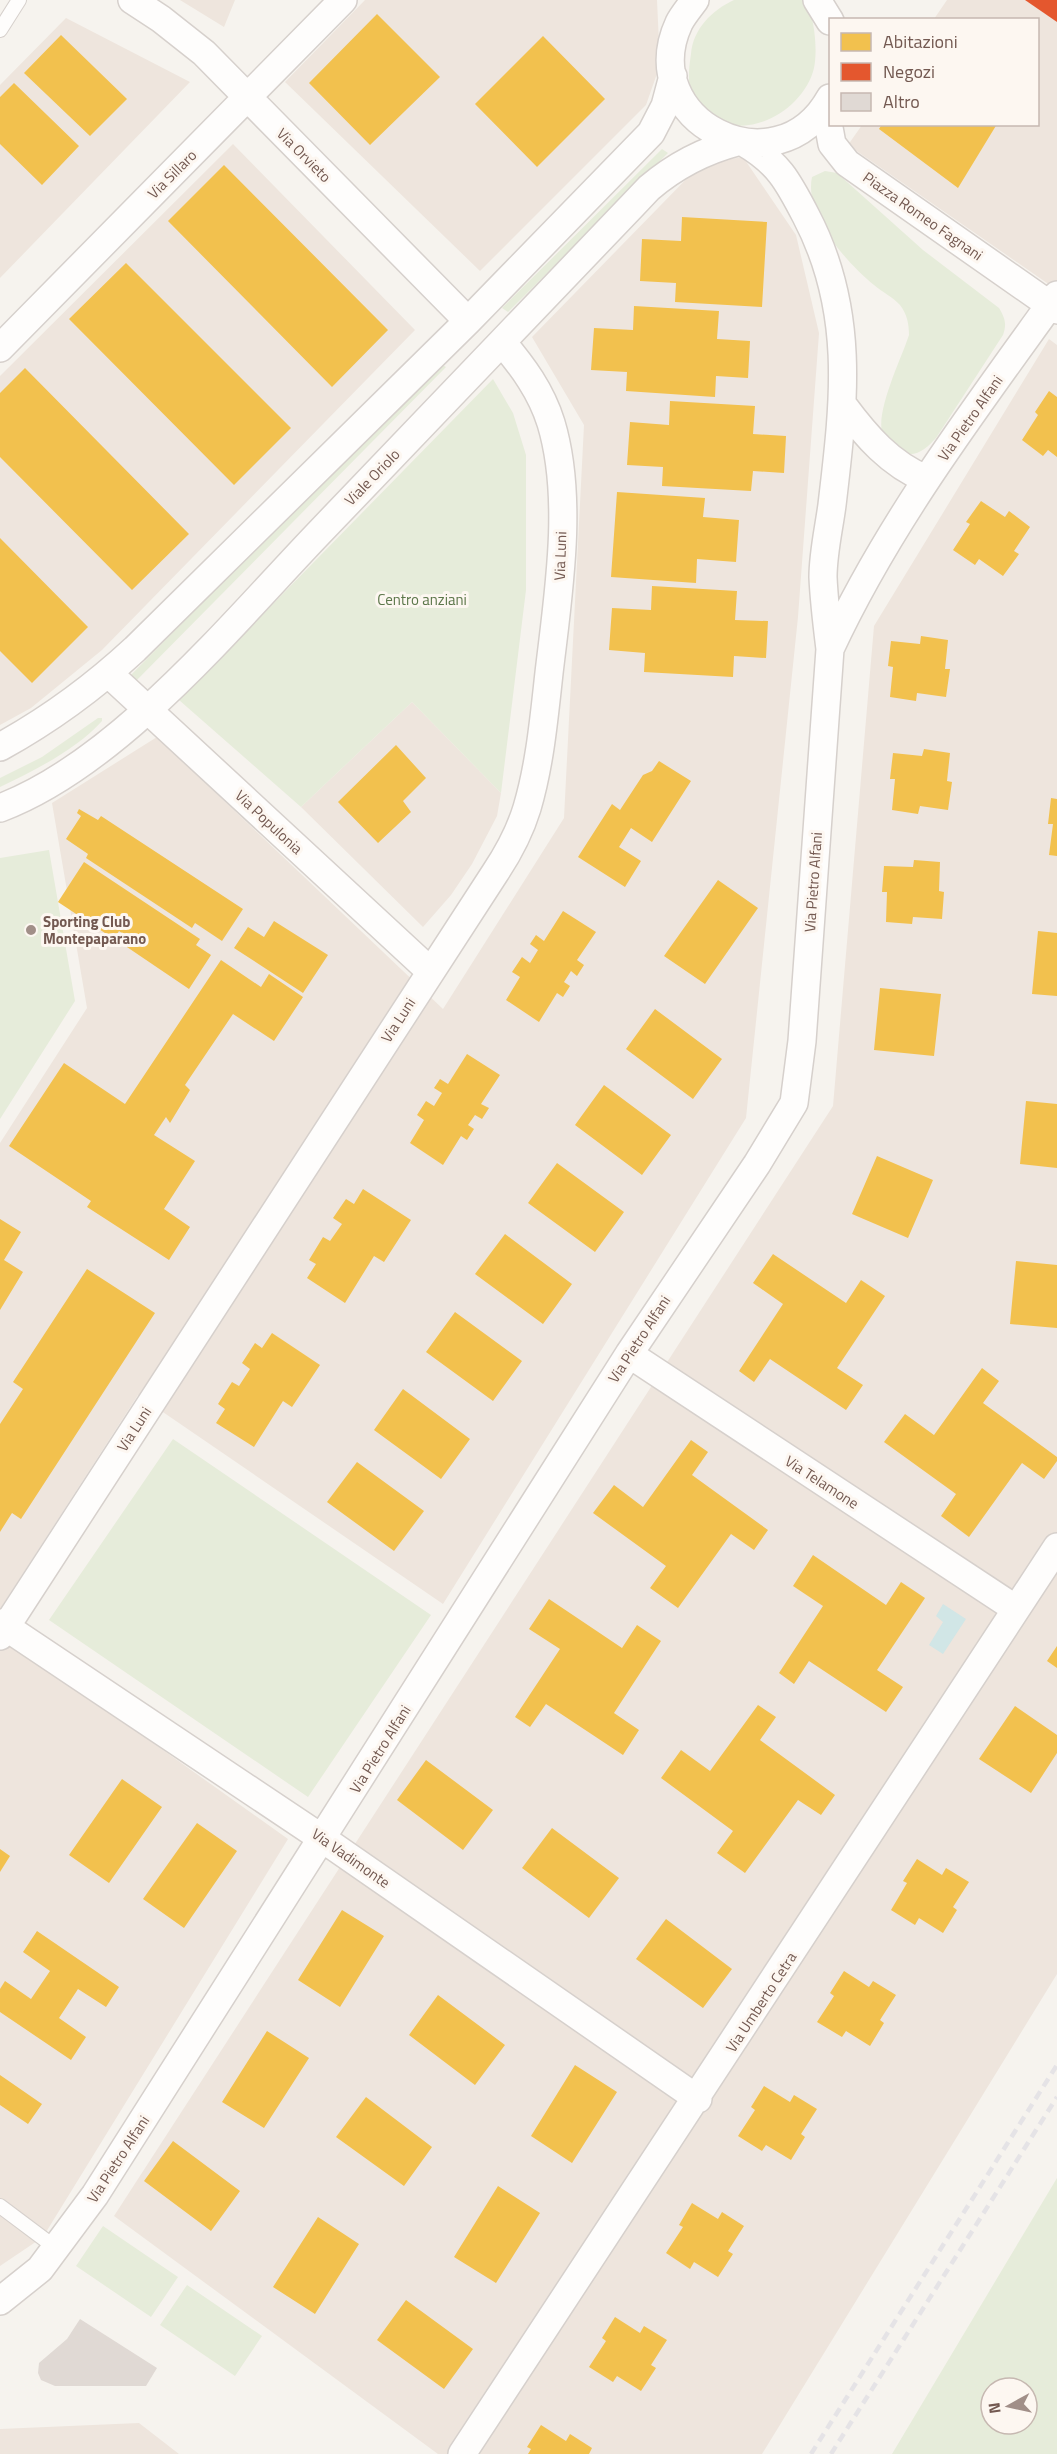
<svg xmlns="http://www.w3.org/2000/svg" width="1057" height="2454" font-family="'Titillium Web',sans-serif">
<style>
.residential{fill:#eee5dd}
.green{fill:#e6ecda;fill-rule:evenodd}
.water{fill:#d1e6e6}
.homes{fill:#f2c14e}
.shops{fill:#e4572e}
.building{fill:#e0d9d4}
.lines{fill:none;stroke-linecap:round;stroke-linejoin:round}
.lane-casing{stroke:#d6d0cc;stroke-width:16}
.street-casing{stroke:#d6d0cc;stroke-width:30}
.lane{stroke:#fefdfc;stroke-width:14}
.street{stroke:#fefdfc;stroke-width:27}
.rail{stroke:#e5e3e6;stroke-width:4.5;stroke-dasharray:9 6;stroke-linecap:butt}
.poi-dot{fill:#a18f88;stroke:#fdf7f1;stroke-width:2}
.labels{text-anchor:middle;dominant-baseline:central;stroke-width:6;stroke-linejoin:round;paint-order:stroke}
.street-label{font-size:15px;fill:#735951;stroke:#fdf7f1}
.park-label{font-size:15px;fill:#5c774a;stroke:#fdf7f1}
.poi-label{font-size:15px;font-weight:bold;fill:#735951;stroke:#fdf7f1;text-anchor:start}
</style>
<rect width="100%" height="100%" fill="#f6f3ee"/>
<path class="residential" d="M180,0H235L224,27Z
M365,0H657L660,65L646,105L480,271L285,82Z
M947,0H1057V290L848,145L862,125L1038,124V20L934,19Z
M66,18L190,82L0,278V85Z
M233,144L415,330L102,650L31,708L0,725V376Z
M743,157L796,235L819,333L798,617L746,1118L443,1604L138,1395L0,1609V1143L87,1008L52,803L157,737L443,1009L564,818L584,425L532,337L701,164Z
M1049,339L1057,345V1974L762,2454H438L114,2216L833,1106L874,626Z
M412,702L501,793L497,816L472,864L451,895L423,927L301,807Z
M0,1634L288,1839L43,2237L0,2266Z
M139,2423L179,2454H0V2429Z"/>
<path class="green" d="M734,0H807C814,20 818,48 814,68C804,111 742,146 707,112C702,107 694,102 692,95C687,82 689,68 691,54C693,29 712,10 734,0Z
M662,149L668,153L508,312L502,308Z
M825,171L837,173L923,250L999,308C1005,318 1007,324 1003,335L936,438C927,448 914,460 900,451C895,449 885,439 883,435C874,414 902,357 909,335C909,324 907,314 900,305C893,297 882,292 874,285C846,262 804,215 812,177Z
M439,363L446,367L132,685L126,680Z
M493,379L513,413L526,455V590L501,793L412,702L301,807L179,700Z
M98,718H102V721C76,750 35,770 0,787V778L42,757Z
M49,850L75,1001L0,1119V858Z
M173,1439L431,1615L308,1797L49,1620Z
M1057,2178V2454H892ZM991,2388H1027V2424H991Z
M103,2226L178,2277L151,2317L76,2266Z
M187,2285L262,2336L235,2376L160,2325Z"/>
<path class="water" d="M943,1604L966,1619L943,1654L929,1645L943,1622L936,1616Z"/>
<path class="homes" d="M377,14L440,77L370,145L309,83Z
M61,35L127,99L90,136L24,73Z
M543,36L605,99L537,167L475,104Z
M14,83L79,146L42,185L0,144V97Z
M882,124H997L958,188L879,129Z
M224,165L388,330L332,387L168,221Z
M682,217L767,222L762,307L675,302L676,283L640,281L642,239L681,241Z
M126,263L291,428L234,485L69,319Z
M634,306L719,311L717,339L750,341L748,378L716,376L715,397L626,391L627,372L591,370L594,328L633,330Z
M25,368L189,534L132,590L0,457V393Z
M1049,391L1057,397V457L1048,450L1043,456L1022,440L1038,415L1035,412Z
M670,401L755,406L753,434L786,436L784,473L753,471L751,491L662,486L663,467L627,465L630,422L669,425Z
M617,492L705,498L703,517L739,520L736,562L697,559L696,583L611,577Z
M981,501L1005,517L1009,511L1030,527L1014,551L1019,554L1003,576L979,559L975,565L953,550L970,524L966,522Z
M0,538L88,627L32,683L0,651Z
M652,586L737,591L735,620L768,621L766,658L734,656L733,677L644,672L645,653L609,650L612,608L651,610Z
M921,636L948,640L945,669H950L946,697L917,693L916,701L890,697L893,667L888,666L891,641L920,644Z
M396,745L426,778L403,801L411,812L378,843L338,802Z
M924,749L950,753L947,781L952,782L948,810L920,806L918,814L892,810L895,779H890L893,753L922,756Z
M659,761L691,781L652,842L631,828L619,847L641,861L625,887L578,857L612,804L620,810L643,775L652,771Z
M1051,798L1057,799V856L1049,855L1053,824H1048Z
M79,809L98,820L101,816L243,909L222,941L195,923L192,928L86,858L88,854L66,839L81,816L77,813Z
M914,860L940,862L939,891L944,892L942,919L913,917L912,924L886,922L887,892H882L884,866L913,867Z
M84,862L200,939L196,945L211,955L189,989L121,943L126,936L119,931L114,939L58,902Z
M718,880L758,908L705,984L664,956Z
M563,911L596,932L577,960L584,965L577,976L571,971L564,982L570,986L563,997L557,993L539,1022L506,1000L520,977L512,972L522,957L530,963L538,950L530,944L536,935L544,941Z
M274,921L328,955L303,993L234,948L248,927L264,937Z
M1038,931L1057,933V996L1032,994Z
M221,960L261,987L269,974L303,997L274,1041L233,1014L185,1085L190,1090L170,1123L166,1117L154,1135L195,1161L164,1209L190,1227L169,1260L87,1207L91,1201L9,1146L64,1063L125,1104Z
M880,988L941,994L934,1056L874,1050Z
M655,1009L722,1059L693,1099L626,1049Z
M467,1054L500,1075L481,1104L489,1108L482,1119L475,1115L468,1125L474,1129L467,1140L461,1136L443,1165L410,1143L424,1120L417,1115L426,1101L434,1106L442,1093L434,1088L440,1079L448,1084Z
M604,1085L671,1135L642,1175L575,1125Z
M1026,1101L1057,1104V1168L1020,1164Z
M877,1156L933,1180L908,1238L852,1214Z
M557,1163L624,1212L595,1252L528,1203Z
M363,1189L411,1220L384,1262L374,1256L345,1303L307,1278L316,1264L309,1260L323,1237L330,1241L342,1224L333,1218L346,1199L354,1204Z
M0,1219L21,1232L4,1260L23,1272L0,1310Z
M505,1234L572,1284L543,1324L475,1274Z
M773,1254L846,1303L861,1280L885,1296L837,1368L863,1385L846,1410L770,1359L754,1382L739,1371L783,1304L753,1283Z
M1016,1261L1057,1265V1328L1010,1324Z
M87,1269L155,1313L21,1519L12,1513L0,1532V1424L23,1389L13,1382Z
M455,1312L522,1361L493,1401L426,1352Z
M272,1333L320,1365L292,1407L283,1401L254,1447L216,1423L225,1409L218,1404L232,1382L239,1386L250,1369L242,1363L255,1343L262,1348Z
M982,1368L999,1381L983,1403L1057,1457V1461L1044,1479L1022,1463L969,1537L941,1516L956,1494L884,1442L905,1414L934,1435Z
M403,1389L470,1439L441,1479L374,1430Z
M691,1440L708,1452L692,1475L768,1530L754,1550L731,1534L678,1608L650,1588L666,1566L593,1513L614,1485L643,1507Z
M357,1462L424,1511L394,1551L327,1502Z
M813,1555L886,1605L901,1582L925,1598L877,1670L903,1687L886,1712L809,1661L794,1684L779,1673L823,1606L793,1586Z
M549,1599L622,1648L637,1625L661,1641L614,1713L639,1730L623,1755L546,1704L530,1727L515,1717L560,1649L529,1629Z
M1057,1646V1668L1047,1661Z
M758,1705L776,1717L760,1740L835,1795L821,1815L798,1800L745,1873L717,1853L733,1831L661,1778L681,1750L710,1771Z
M1015,1706L1057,1735V1753L1031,1793L979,1759Z
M426,1760L493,1810L463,1850L397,1800Z
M122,1779L162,1807L109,1883L69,1855Z
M197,1823L237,1851L184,1928L143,1899Z
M552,1828L619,1878L589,1918L522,1868Z
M0,1849L10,1856L0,1872Z
M917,1859L942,1875L946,1868L969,1882L953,1907L957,1910L943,1933L919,1918L915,1925L891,1910L907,1883L903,1881Z
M342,1910L384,1936L340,2007L298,1980Z
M666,1919L732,1969L703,2008L636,1959Z
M37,1931L119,1987L106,2007L78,1989L59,2018L86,2037L71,2060L0,2012V1989L5,1981L31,1999L50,1971L23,1952Z
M844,1971L869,1987L873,1981L896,1995L880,2020L884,2023L870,2046L846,2031L842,2037L817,2022L834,1996L830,1993Z
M438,1995L505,2045L475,2085L409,2035Z
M267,2031L309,2058L264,2128L222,2102Z
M575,2065L617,2092L572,2163L531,2136Z
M0,2075L42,2104L28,2124L0,2105Z
M764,2086L790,2102L794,2095L817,2109L801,2134L805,2137L791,2160L766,2145L762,2151L738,2136L755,2110L751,2107Z
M366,2097L432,2147L404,2186L336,2137Z
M173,2141L240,2191L211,2231L144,2181Z
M498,2186L540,2213L496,2283L454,2257Z
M692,2203L718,2219L722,2212L744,2226L728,2251L733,2254L718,2277L694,2262L690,2269L666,2253L683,2227L679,2225Z
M318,2217L359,2244L315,2314L273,2287Z
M406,2300L473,2349L444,2389L377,2340Z
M615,2317L640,2333L644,2326L667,2340L651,2365L656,2368L641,2391L617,2376L613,2382L589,2367L606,2341L602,2338Z
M541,2425L566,2441L570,2434L592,2448L589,2454H528L531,2449L527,2447Z"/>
<path class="shops" d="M1025,0H1057V22Z"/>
<path class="building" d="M80,2319L157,2368L146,2386H55L41,2380L38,2373L39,2363L67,2339Z"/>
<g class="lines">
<defs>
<path id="lane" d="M0,30L19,0
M0,2206L56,2248"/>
<path id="street" d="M132,0L161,19L204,53L468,321
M695,0C690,7 683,15 679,23C634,120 776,194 830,98
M817,0L830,21
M825,106L832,144L847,163L1057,310
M743,142C778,162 788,181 806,216C856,311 844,403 832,505C829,528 823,553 823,577C824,601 827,625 830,649
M0,348L343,0
M843,405C866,436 890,464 926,479
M108,673L430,971
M0,747C49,720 94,687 135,649L468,321L651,133L665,106L673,76
M0,808C117,764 231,625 317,535C428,419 539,304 649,188C676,165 703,151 737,142
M629,1354L1016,1609
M0,1623L323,1839L698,2099
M0,1636L495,873C509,852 520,831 527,808C540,764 544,718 549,673C558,596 574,499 551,423C541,391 523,367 502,342
M0,2301L40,2269L95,2195L629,1354L757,1164L794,1103L802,1041L830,649C889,522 975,409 1057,295
M462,2454L1057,1547"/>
</defs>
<use href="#lane" class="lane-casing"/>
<use href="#street" class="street-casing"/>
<use href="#lane" class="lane"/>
<use href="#street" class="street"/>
<path class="rail" d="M811,2454L1057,2065
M831,2454L1057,2097"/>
</g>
<circle class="poi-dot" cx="31" cy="930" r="6"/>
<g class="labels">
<g class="street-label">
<text transform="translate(304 155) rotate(45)">Via Orvieto</text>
<text transform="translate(172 174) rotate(-45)">Via Sillaro</text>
<text transform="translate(923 216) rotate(35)">Piazza Romeo Fagnani</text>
<text transform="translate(970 418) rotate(-55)">Via Pietro Alfani</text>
<text transform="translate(372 477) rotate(-46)">Viale Oriolo</text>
<text transform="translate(560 556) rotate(-88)">Via Luni</text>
<text transform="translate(269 822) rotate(43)">Via Populonia</text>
<text transform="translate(813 882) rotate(-86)">Via Pietro Alfani</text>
<text transform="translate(398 1020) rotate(-57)">Via Luni</text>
<text transform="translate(639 1339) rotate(-57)">Via Pietro Alfani</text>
<text transform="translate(134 1429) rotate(-57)">Via Luni</text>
<text transform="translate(822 1482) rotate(33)">Via Telamone</text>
<text transform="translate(380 1749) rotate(-58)">Via Pietro Alfani</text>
<text transform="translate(351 1858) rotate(35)">Via Vadimonte</text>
<text transform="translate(761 2002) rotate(-57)">Via Umberto Cetra</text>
<text transform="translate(118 2159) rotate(-57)">Via Pietro Alfani</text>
</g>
<g class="park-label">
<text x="422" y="599">Centro anziani</text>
</g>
<g class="poi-label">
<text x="43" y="921">Sporting Club<tspan x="43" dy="17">Montepaparano</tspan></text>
</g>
</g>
<rect x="829" y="18" width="210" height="108" fill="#fdf7f1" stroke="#c6b8b1" stroke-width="1.5"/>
<rect x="841" y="33" width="30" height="18" fill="#f2c14e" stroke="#c6b8b1" stroke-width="1.5"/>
<text x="883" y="48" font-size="18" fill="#735951">Abitazioni</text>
<rect x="841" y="63" width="30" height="18" fill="#e4572e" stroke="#c6b8b1" stroke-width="1.5"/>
<text x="883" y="78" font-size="18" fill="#735951">Negozi</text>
<rect x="841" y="93" width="30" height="18" fill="#e0d9d4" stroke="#c6b8b1" stroke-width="1.5"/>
<text x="883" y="108" font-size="18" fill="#735951">Altro</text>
<g transform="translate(1009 2406) rotate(262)"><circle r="28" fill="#fdf7f1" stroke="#c6b8b1" stroke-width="1.5"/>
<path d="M0-4.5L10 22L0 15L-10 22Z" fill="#a18f88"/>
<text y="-9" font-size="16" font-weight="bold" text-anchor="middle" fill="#735951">N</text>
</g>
</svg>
